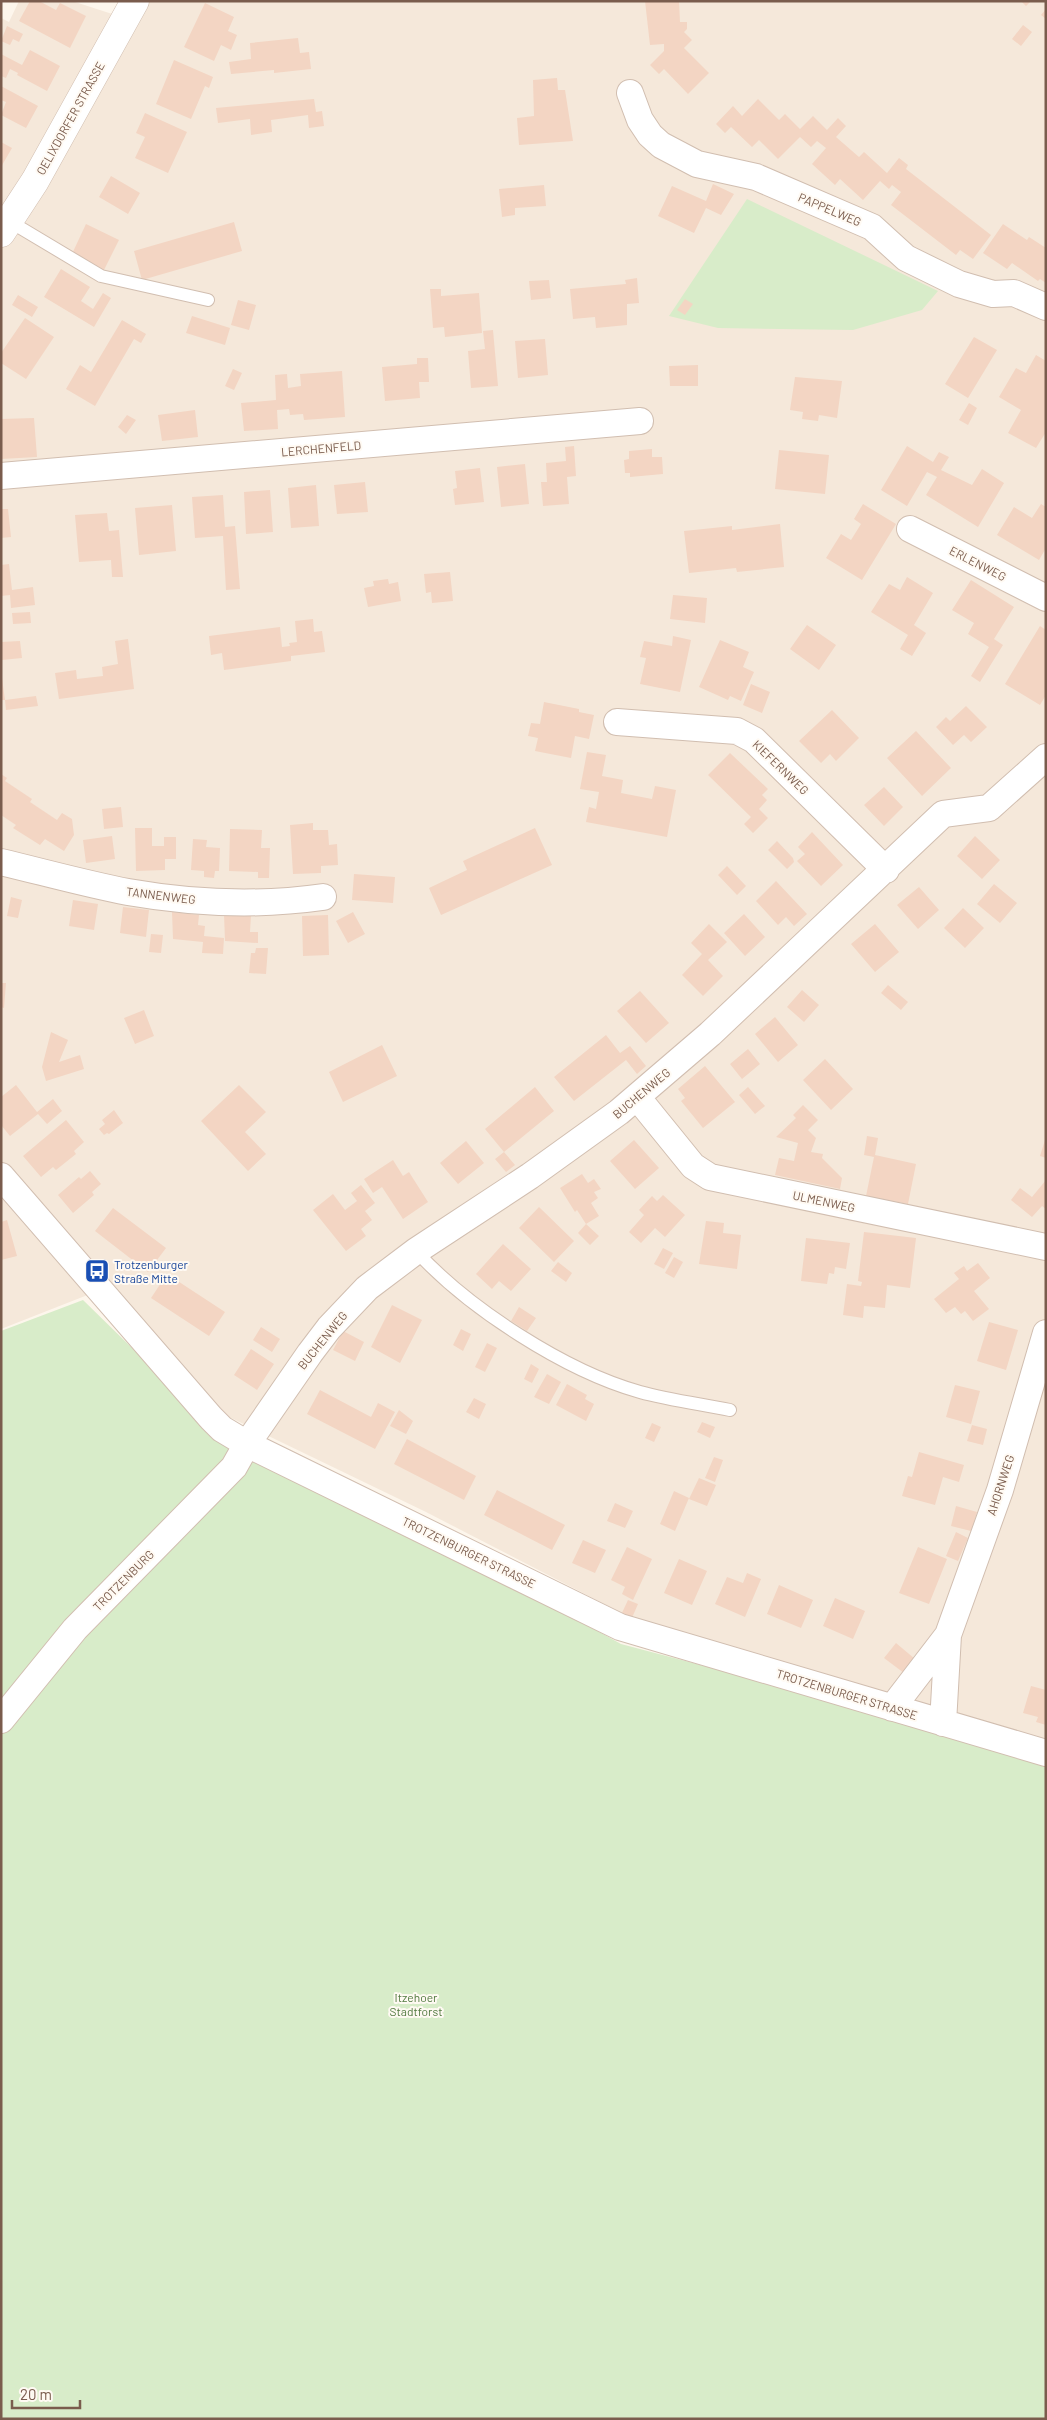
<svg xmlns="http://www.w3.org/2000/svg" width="1047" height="2420" font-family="Barlow,sans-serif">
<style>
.residential{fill:#f5e8da}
.green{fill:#d8ecc9}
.building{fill:#f3d5c3}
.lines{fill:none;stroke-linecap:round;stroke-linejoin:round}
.service-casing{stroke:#d1beb0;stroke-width:14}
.minor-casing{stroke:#d1beb0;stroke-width:28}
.tertiary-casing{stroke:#d1beb0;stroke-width:29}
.service{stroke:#fff;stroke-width:12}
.minor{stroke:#fff;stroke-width:26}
.tertiary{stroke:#fff;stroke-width:28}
.labels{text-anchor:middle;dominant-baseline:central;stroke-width:4;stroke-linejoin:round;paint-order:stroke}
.street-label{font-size:12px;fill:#7a5c4d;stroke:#fffaf3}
.transit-label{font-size:12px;fill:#164399;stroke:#fffaf3;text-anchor:start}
.park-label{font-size:12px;fill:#537a41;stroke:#fffaf3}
</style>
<rect width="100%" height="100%" fill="#fdf6ec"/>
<path class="residential" d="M19,1H72L137,22L147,1H1046V1744L641,1623L426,1512L223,1414L113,1285L1,1329V18L9,22Z"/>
<path class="green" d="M747,199L938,291L922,310L853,330L718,328L669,316Z
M83,1300L219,1433L415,1530L621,1644L773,1684L1046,1760V2419H1V1331Z"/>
<path class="building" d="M30,1H39L56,10L60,3L86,16L70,48L19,21Z
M645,1H679L680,22H687V29L684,32L692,40L684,48L709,73L688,94L664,69L659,74L650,65L664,51V44L650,45Z
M1021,1H1031L1026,6Z
M205,3L234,17L228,31L237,35L231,50L221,45L214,61L184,47Z
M1046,9V19L1041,15Z
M1023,25L1032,32L1021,46L1012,39Z
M7,26L23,34L19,42L13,39L10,45L1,41Z
M298,38L300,53L309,52L311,69L274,73V70L231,74L229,62L251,59L250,43Z
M30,50L60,66L47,91L17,75L18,73L10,69L6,78L1,76V54L22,65Z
M174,60L213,77L209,88L205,86L191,119L156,104Z
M557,78L558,90H565L573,141L519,145L517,118L534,116L533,80Z
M1,86L38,106L26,128L1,115L6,102L1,100Z
M314,99L316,112L322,111L324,126L309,128L308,115L271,120L272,132L251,135L250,119L218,123L216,108Z
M758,99L779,120L785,114L800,129L813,116L827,130L838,118L846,126L836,137L859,157L864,152L887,173L899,158L908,165L906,169L991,235L973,259L960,250L956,255L891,205L901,192L892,185L889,189L880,181L863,200L840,179L835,185L812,164L826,148L817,141L811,147L800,137L778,159L759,140L752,147L731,127L725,133L716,124L733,106L742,116Z
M145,113L187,132L168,173L135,158L145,137L136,133Z
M1,142L12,148L1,167Z
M111,176L140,193L128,214L99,197Z
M713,184L734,194L721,215L706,208L694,233L658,216L672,186L706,201Z
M544,185L546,206L515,208V215L502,217L499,189Z
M234,222L242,251L142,280L134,251Z
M86,224L119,240L103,272L71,256Z
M1003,224L1027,240L1029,237L1046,248V283L1040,279L1038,281L1012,263L1007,269L983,253Z
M61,269L90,287L81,301L93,309L103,293L111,298L94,327L44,297Z
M637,278L639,303L627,304V325L596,328L595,317L573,319L570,289L626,284L625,280Z
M549,280L551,298L531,300L529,281Z
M430,289H441V296L479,293L482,333L445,337L444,327L433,328Z
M18,295L38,307L32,317L12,305Z
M685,299L693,304L685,315L677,310Z
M238,300L256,305L249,330L231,325Z
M192,316L230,328L225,345L186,333Z
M25,318L54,337L26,379L1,363V353Z
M122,320L146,334L141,343L134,339L95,406L66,389L80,365L91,372Z
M493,330L498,386L471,388L468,351L485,349L483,331Z
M974,337L997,350L968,398L945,384Z
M545,339L548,375L518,378L515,341Z
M1036,355L1046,361V432L1036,448L1008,433L1021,410L999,397L1016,368L1026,373Z
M417,358H428L429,382H419L420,398L385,401L382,367L417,364Z
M698,365V386H670L669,366Z
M233,369L242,373L234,390L225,386Z
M342,371L345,417L304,420L303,414L290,415L289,409L277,410L278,429L244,431L241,403L276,400L275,375L287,374L288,388L301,386L300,374Z
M795,377L842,381L837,418L819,415L818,421L802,419L803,412L790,410Z
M969,403L977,408L968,425L959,420Z
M195,410L198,437L162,441L158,415Z
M127,415L136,420L126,434L118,427Z
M34,418L37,457L1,459V419Z
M574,446L576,476L567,477L569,504L543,506L541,482H547L546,463L566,461L565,447Z
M907,446L933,462L939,452L949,457L941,470L972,485L982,469L1004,483L978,527L926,495L937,477L927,472L907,506L881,490Z
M652,449V457H662L663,474L630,477V473H625L624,460L629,459V451Z
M779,450L829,455L825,494L775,489Z
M525,464L529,504L501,507L497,467Z
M480,468L484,502L455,505L453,489L457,488L455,471Z
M365,482L368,512L337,514L334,485Z
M316,485L319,526L291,528L288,488Z
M270,490L273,532L246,534L244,492Z
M223,495L225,527L235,526L240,589L226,590L223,536L195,538L192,497Z
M863,504L896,524L862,580L826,558L841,534L851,540L861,524L854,519Z
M1041,504L1046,507V548L1039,560L997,535L1014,507L1032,518Z
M172,505L176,551L139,555L135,508Z
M1,509H8L11,537L1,538Z
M107,513L109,531L119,530L123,577H112L111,560L79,562L75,515Z
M780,524L784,567L737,572L736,568L689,573L684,531L732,526V530Z
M9,564L12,590L33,587L35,605L11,608L10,595L1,596V565Z
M450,572L453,601L432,603L431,592L426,593L424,574Z
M907,577L933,593L914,625L926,633L912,656L900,649L908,635L871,612L889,584L900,590Z
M388,579L389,584L398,582L401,601L368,607L364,588L374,586L373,581Z
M971,580L1014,607L994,639L1003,645L980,682L971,676L989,647L968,634L974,623L952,610Z
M673,595L707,598L705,623L670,619Z
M30,612L31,623L13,624L12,613Z
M313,619L314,632L322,631L325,652L291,656V661L224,670L222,653L211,655L209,636L280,627L282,647L290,646L289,643L297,642L295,621Z
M807,625L836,645L819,670L790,649Z
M1040,626L1046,630V695L1040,705L1005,684Z
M673,636L691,640L680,692L640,684L646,658L640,657L644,641L672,646Z
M128,639L134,689L59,699L55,673L76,670L77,679L103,676L102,667L118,664L115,641Z
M720,640L749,652L743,667L754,672L741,701L730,696L728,700L699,687Z
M20,641L22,658L2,660L1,642Z
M1,671L5,700H1Z
M751,684L770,692L762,713L743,705Z
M36,696L38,706L6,710L5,700Z
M544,702L579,709V712L594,715L589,739L575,736L571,758L535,751L538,738L528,736L531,723L540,724Z
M966,706L987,727L971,742L964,735L953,745L936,727L946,717L950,721Z
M832,710L859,738L836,761L830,754L821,763L799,741Z
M916,731L951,768L922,796L887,758Z
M587,752L606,755L602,776L623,780L621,793L652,799L655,786L676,790L667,837L586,822L589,807L596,809L599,792L580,789Z
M730,753L768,789L762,795L767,800L759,809L768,818L753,833L744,824L751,817L708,775Z
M1,774L7,778L5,781L32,799L30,802L57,820L62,813L72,819L74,835L64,851L45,839L40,845L13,828L16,825L1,815Z
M884,787L903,807L884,826L864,805Z
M121,807L123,827L104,829L102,809Z
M313,823V830H328L329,845L337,844L338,865L321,866V873L293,874L290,825Z
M135,828H152V846H164V837H176V859H165V870L136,871Z
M535,828L552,865L441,915L429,888L467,870L463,861Z
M230,829L262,830L261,848H270L269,878H258V872L229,871Z
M812,832L843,865L821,886L797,861L805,854L798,847Z
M112,836L115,859L86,863L83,840Z
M975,836L1000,860L982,879L957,856Z
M193,839L207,840L206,847L220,848L219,871H215L214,878L204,877V871L191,870Z
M777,841L793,858L794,862L787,869L768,850Z
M727,866L746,886L737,895L718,875Z
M354,874L395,877L393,903L352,900Z
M776,881L807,914L794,926L786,917L778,925L756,901Z
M994,884L1017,903L1000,923L977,904Z
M919,887L939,910L918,929L897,905Z
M11,897L22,900L18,918L7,916Z
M73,900L98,904L94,930L69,926Z
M123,907L149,910L146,937L120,933Z
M963,908L984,928L965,948L944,928Z
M172,912L199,915L198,925L205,926L204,936L224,938L223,954L202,953L203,942L173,939Z
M353,912L365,934L348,943L336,921Z
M224,914L251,915L250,932H258V943L225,941Z
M744,914L765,937L745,956L724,933Z
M328,915L329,955L303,956L302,916Z
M709,924L727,942L708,960L723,976L703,996L682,975L702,954L691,943Z
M875,924L899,952L875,972L851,944Z
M151,934L163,935L161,953L149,952Z
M256,948H268L266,974L249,973L251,953H255Z
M1,983H6L4,1008L1,1007Z
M888,985L908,1002L901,1010L881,993Z
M802,990L819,1005L804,1022L787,1007Z
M640,991L669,1023L646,1043L617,1011Z
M144,1010L154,1036L135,1044L124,1018Z
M775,1017L798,1045L778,1062L755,1034Z
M51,1032L68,1040L59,1062L80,1055L84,1069L46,1081L42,1067Z
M606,1035L620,1053L630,1046L646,1066L637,1074L626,1060L574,1101L554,1077Z
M382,1045L397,1076L343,1102L329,1072Z
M748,1049L760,1064L742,1079L730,1064Z
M825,1059L853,1089L831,1110L803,1080Z
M705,1066L735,1102L703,1128L681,1101L685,1098L678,1089Z
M16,1085L37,1112L53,1099L62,1111L47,1124L38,1114L10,1136L1,1125V1097Z
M239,1085L266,1112L245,1132L266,1154L248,1171L201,1121Z
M535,1087L554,1111L504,1152L515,1165L506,1172L495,1159L504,1152L485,1129Z
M748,1087L765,1106L755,1114L739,1095Z
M803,1105L818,1120L808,1130L816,1138L811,1152L823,1154L822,1158L842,1178L840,1189L775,1175L779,1158L794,1161L798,1143L776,1137L796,1118L793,1115Z
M114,1110L123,1123L109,1134L107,1133L104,1135L99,1129L105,1124L102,1120Z
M66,1120L84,1142L74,1151L76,1154L56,1170L53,1167L41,1177L23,1156Z
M867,1136L878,1138L875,1155L916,1164L908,1204L866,1196L874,1157L864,1155Z
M634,1140L659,1168L635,1189L610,1161Z
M1045,1140H1046V1158L1040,1156Z
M466,1141L484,1163L458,1184L440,1163Z
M393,1160L403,1176L409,1172L428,1202L403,1219L382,1187L373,1193L364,1179Z
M90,1171L101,1184L92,1192L94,1195L73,1213L58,1195L79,1177L81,1179Z
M582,1174L588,1183L594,1179L601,1189L594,1192L598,1198L591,1203L599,1216L586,1224L577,1210L575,1212L560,1188Z
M1046,1180V1209L1042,1206L1032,1217L1011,1200L1020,1188L1032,1197Z
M361,1185L375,1203L365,1211L372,1220L361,1229L366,1236L346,1251L313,1210L333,1194L345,1210L357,1201L351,1193Z
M663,1195L685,1215L665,1237L655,1228L641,1243L629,1232L644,1215L639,1210L652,1196L657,1201Z
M539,1207L574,1241L554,1262L519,1228Z
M113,1208L166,1248L148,1272L95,1231Z
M7,1220L17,1256L1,1260V1222Z
M706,1221L724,1223L723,1233L741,1235L737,1269L699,1264Z
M586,1224L599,1236L590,1245L578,1233Z
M864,1232L916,1238L910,1288L887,1285L885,1308L864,1306L863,1318L843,1315L847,1284L861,1286L862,1282L858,1281Z
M806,1238L850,1243L846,1269L835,1267L834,1274L829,1273L827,1284L801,1281Z
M503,1244L531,1269L511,1291L499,1281L492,1289L476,1274Z
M663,1248L673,1253L664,1269L654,1264Z
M674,1257L683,1262L674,1278L665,1273Z
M558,1262L572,1273L566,1282L551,1271Z
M978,1263L990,1278L974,1291L989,1309L973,1321L965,1311L961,1314L955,1307L946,1313L934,1299L959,1279L954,1273L964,1266L967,1271Z
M167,1274L225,1312L209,1336L151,1298Z
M392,1305L422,1320L400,1363L371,1347Z
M519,1307L536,1318L527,1331L511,1321Z
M989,1322L1018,1330L1006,1370L977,1361Z
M261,1327L280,1339L272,1352L253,1340Z
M461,1329L471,1334L463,1351L453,1345Z
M343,1331L364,1342L355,1361L333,1350Z
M487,1343L497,1348L485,1372L475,1367Z
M251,1349L274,1364L257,1390L234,1375Z
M531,1364L539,1369L532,1383L524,1379Z
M547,1374L561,1382L549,1404L534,1397Z
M567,1384L587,1395L585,1399L594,1404L586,1421L556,1405Z
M955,1385L980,1391L971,1424L946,1417Z
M320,1390L371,1417L378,1403L395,1412L375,1449L307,1414Z
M474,1398L486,1404L479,1419L466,1412Z
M399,1410L413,1421L406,1434L390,1426Z
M702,1422L715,1427L710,1438L697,1432Z
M652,1423L661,1427L654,1442L645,1438Z
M972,1425L987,1429L983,1445L967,1441Z
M407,1439L476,1476L464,1500L394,1464Z
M919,1452L964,1465L959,1482L943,1477L935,1505L902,1496L908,1476L912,1477Z
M714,1457L723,1460L715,1482L705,1478Z
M699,1478L716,1485L707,1506L689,1499Z
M497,1490L565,1525L552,1550L484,1515Z
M674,1491L689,1498L675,1531L660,1524Z
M615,1503L633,1511L625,1528L607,1521Z
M956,1506L977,1512L971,1531L951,1526Z
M956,1532L968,1538L958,1561L946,1556Z
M583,1540L606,1550L595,1573L572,1563Z
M627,1547L652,1559L633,1600L622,1594L625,1587L611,1580Z
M918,1547L947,1559L929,1604L899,1593Z
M679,1559L707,1571L692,1605L664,1593Z
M747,1573L761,1579L745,1617L715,1604L727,1577L743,1583Z
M779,1585L813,1600L801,1628L767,1614Z
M835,1598L865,1611L853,1639L823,1626Z
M628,1600L638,1604L631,1620L621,1615Z
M896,1643L915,1659L904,1673L884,1658Z
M1031,1686L1046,1690V1725L1036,1722L1038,1717L1023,1713Z"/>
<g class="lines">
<defs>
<path id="service" d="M9,221L101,276L208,300
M416,1251C468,1308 565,1371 640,1392C669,1400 700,1404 730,1410"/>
<path id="minor" d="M630,93L640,120L650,135L661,145L697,164L756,177L872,227L906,258L959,284L993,294L1014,293L1046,307
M1,476L640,421
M910,529L1046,598
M617,722L737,731L754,740L886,870
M1,862C43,872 86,884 128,892C191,903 260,906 323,897
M637,1097L693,1166L710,1177L1046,1247
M1,1176L211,1418L222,1429L247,1444L620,1627L1046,1753
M892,1708L948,1635
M1,1720L75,1629L234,1467L247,1444L310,1353L329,1328L367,1288L416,1251L530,1176L619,1112L710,1034L943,814L989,808L1046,757
M943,1723L948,1635L1000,1490L1046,1333"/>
<path id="tertiary" d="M1,233L35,181L135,1"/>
</defs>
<use href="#service" class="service-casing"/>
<use href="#minor" class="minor-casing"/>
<use href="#tertiary" class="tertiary-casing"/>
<use href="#service" class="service"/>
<use href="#minor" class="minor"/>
<use href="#tertiary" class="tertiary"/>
</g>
<defs>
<symbol id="bus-square" viewBox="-11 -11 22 22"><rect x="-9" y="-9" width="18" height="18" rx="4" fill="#1a4fb4" stroke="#fffaf3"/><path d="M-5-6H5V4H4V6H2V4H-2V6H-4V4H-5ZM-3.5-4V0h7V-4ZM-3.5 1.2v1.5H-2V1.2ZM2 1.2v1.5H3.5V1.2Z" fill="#fff"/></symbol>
</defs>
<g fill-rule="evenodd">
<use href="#bus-square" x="83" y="1257" width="28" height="28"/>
</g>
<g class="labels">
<g class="street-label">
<text transform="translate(70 118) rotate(-61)">OELIXDORFER STRASSE</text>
<text transform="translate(830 209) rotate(23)">PAPPELWEG</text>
<text transform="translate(321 448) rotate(-5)">LERCHENFELD</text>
<text transform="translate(978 563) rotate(27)">ERLENWEG</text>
<text transform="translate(781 767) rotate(44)">KIEFERNWEG</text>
<text transform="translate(161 895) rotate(7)">TANNENWEG</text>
<text transform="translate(641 1093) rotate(-40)">BUCHENWEG</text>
<text transform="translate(824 1201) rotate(12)">ULMENWEG</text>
<text transform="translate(322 1340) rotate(-51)">BUCHENWEG</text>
<text transform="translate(1000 1485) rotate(-72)">AHORNWEG</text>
<text transform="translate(469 1552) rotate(26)">TROTZENBURGER STRASSE</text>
<text transform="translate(123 1580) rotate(-45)">TROTZENBURG</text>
<text transform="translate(847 1694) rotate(17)">TROTZENBURGER STRASSE</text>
</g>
<g class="transit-label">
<text x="114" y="1264">Trotzenburger<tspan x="114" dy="14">Straße Mitte</tspan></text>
</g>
<g class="park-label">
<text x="416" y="1997">Itzehoer<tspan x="416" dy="14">Stadtforst</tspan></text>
</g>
</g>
<rect width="1047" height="2420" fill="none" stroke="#7a5c4d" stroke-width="5"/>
<path d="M12 2400v8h68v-8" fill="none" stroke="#7a5c4d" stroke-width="2.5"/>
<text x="20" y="2400" font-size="15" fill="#7a5c4d" stroke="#fffaf3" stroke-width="4" paint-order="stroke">20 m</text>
</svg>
